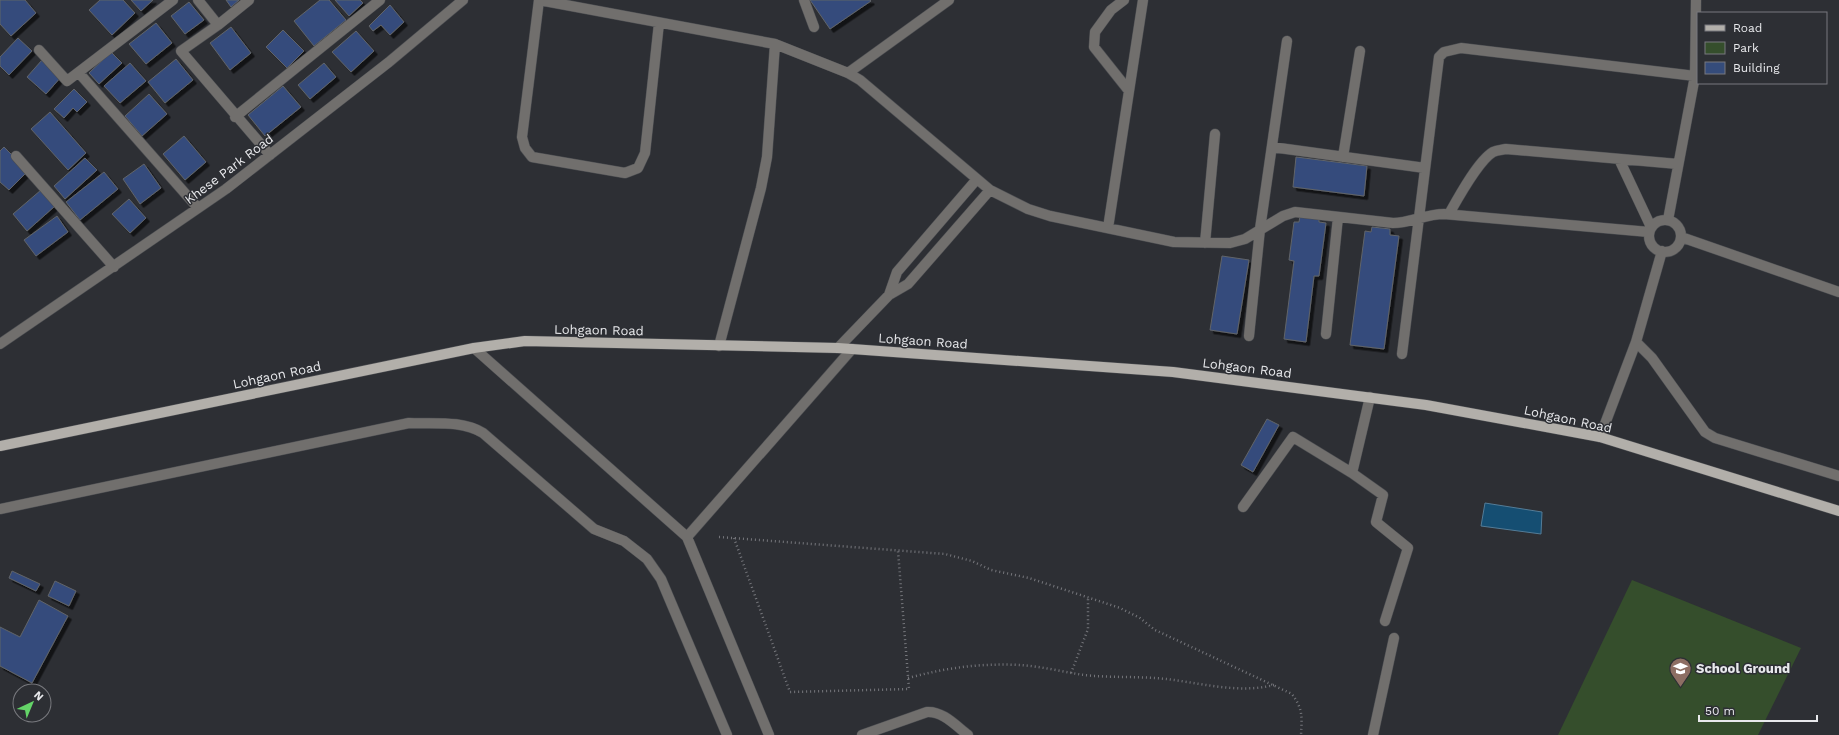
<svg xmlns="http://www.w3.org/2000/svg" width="1839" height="735" font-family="'Work Sans',sans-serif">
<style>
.green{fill:#354e2c}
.water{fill:#154e72;stroke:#547c97}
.building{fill:#354c7b;stroke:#616469;filter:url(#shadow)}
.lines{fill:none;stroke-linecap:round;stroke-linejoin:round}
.minor-casing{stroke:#4b4d51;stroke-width:11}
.major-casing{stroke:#4b4d51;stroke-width:11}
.path{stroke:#76777c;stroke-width:2.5;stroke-dasharray:1 3;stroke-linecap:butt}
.minor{stroke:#716f6d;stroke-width:10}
.major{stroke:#b2afaa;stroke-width:10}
.labels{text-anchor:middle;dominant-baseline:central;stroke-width:3;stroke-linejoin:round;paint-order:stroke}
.street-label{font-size:13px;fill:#e8e9ec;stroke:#2d2f34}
.poi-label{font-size:13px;font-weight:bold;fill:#e8e9ec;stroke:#2d2f34;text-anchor:start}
</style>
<defs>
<filter id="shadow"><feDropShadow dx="3.5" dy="3.5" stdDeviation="0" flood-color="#0009"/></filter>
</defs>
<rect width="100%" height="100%" fill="#2d2f34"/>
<path class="green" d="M1632,580L1801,648L1758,735H1558Z"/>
<path class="water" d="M1485,503L1542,512L1541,534L1481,526Z"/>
<path class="building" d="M0,0H25L36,13L11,36L0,24Z
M100,0H123L135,13L112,35L89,10Z
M131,0H153L141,11Z
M226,0H239L231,7Z
M320,0H329L346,20L314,46L294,21Z
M335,0H360L363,3L349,16Z
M810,0H870L871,1L830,29Z
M189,2L204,20L185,34L171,16Z
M390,5L404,22L390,35L381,25L373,31L369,26Z
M156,23L172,43L146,64L129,44Z
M231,27L251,53L230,70L210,43Z
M283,30L304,51L287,68L266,47Z
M356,31L374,51L351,72L332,52Z
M18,38L32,51L9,75L0,66V57Z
M111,52L122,63L99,84L89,73Z
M176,59L193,80L165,103L148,82Z
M42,60L61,77L46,94L27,77Z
M130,63L146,81L120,103L104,86Z
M324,63L336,77L310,99L298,85Z
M283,86L301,107L265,136L248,115Z
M74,89L87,102L77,112L73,108L64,118L54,109Z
M149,94L167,114L142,136L125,116Z
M50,112L86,153L68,170L31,129Z
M184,136L206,162L185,180L163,154Z
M4,147L28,171L9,190L0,182V151Z
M1296,157L1367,166L1364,196L1293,187Z
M85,158L97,170L65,199L54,186Z
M144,164L161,188L140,204L123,179Z
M104,172L118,189L80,220L66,202Z
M41,190L55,206L27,231L13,214Z
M129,199L146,218L130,233L112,214Z
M57,216L68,232L36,256L24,240Z
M1300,216L1319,219V222L1326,223L1319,276H1314L1306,342L1284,339L1294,261L1289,260L1294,222H1299Z
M1372,227L1390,229V235L1399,236L1384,349L1350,345L1365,231L1371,232Z
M1222,256L1249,260L1237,334L1210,330Z
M1267,419L1279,425L1253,472L1241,465Z
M12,571L40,584L36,591L9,578Z
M55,581L76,591L69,606L48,596Z
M39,600L68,616L32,683L0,666V627L20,637Z"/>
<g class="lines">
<defs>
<path id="minor" d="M198,0L218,25
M249,0L218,25L181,51L270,155
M804,0L814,27
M1124,0L1111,10L1095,32L1094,47L1129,91
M659,23L645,153L638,168L625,173L532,157L525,148L522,137L539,0L775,44L848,73L860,80L990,190L1028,209L1050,216L1174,242L1230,243L1245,239L1283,216L1295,212L1393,223C1410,223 1426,214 1444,214L1649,232
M39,50L67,81L173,0
M79,73L198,208
M848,73L949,0
M235,117L380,0
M1272,147L1425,168
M16,156L114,267
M1343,157L1360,51
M1619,159L1651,227
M1449,214C1458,198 1478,161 1493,152C1497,150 1501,150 1506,149L1678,164
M1668,220L1695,76L1696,0
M1649 236a16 16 0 1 1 32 0a16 16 0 1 1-32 0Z
M1108,228L1143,0
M1681,237L1839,292
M1205,243L1215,134
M889,295L897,272L977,179
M1326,334L1338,217
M1249,336L1260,229L1287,41
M1636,342L1652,358L1705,432L1715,438L1839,476
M0,344L226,189L389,62L463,0
M719,346L761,188L767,157L775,44
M474,348L687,537L769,735
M838,348L889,295L908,284L990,190
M1402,354L1439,57L1444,52L1461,48L1695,76
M1600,437L1636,342L1662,251
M1352,473L1383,495L1376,522L1408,548L1385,621
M1243,507L1293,437L1352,473L1370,397
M0,509L409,423C434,424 462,420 483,433L594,529L624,541L647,559L661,579L727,735
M687,537L852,349
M862,735L927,712C943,711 956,726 968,735
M1373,735L1394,638"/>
<path id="major" d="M0,446L474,348L525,341L838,348L1173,372L1426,405L1600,437L1839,511"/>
</defs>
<use href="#minor" class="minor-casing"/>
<use href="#major" class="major-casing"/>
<path class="path" d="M719,537L945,554L972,561L991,570L1029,578L1120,608L1140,618L1155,630L1292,694C1303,709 1302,717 1301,735
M734,538L790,692L909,689L898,551
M1071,673L1088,629V598
M908,678C946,668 979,663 1019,665C1040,666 1063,672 1084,675C1112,678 1139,676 1166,679C1201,683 1239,694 1274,685"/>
<use href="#minor" class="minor"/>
<use href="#major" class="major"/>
</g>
<defs>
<symbol id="school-pin" viewBox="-11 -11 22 30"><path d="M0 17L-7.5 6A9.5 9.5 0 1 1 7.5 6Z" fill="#8d6e63" stroke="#2d2f34"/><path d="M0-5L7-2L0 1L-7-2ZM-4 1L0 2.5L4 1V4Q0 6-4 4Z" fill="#fff"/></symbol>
</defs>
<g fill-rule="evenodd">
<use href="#school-pin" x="1668" y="656" width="25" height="34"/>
</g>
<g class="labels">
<g class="street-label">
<text transform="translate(229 169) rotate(-37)">Khese Park Road</text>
<text transform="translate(599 330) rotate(1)">Lohgaon Road</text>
<text transform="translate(923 341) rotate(4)">Lohgaon Road</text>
<text transform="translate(1247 368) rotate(7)">Lohgaon Road</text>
<text transform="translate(277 375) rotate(-12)">Lohgaon Road</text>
<text transform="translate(1568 419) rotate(12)">Lohgaon Road</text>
</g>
<g class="poi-label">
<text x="1696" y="668">School Ground</text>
</g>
</g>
<rect x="1697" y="12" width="130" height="72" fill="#2d2f34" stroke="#78797e"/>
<rect x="1705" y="25" width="20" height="6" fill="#b2afaa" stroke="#78797e"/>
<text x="1733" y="32" font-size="12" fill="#e8e9ec">Road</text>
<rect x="1705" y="42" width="20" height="12" fill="#354e2c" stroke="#78797e"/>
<text x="1733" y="52" font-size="12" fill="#e8e9ec">Park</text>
<rect x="1705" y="62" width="20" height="12" fill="#354c7b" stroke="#78797e"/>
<text x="1733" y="72" font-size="12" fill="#e8e9ec">Building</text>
<g transform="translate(32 703) rotate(44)"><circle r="19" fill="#2d2f34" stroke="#78797e"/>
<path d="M0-3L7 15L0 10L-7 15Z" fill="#64d468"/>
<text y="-6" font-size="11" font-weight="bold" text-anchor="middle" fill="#e8e9ec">N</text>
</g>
<path d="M1699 715v6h118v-6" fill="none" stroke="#e8e9ec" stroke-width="2"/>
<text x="1705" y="715" font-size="12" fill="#e8e9ec" stroke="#2d2f34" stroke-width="3" paint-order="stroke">50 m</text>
</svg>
